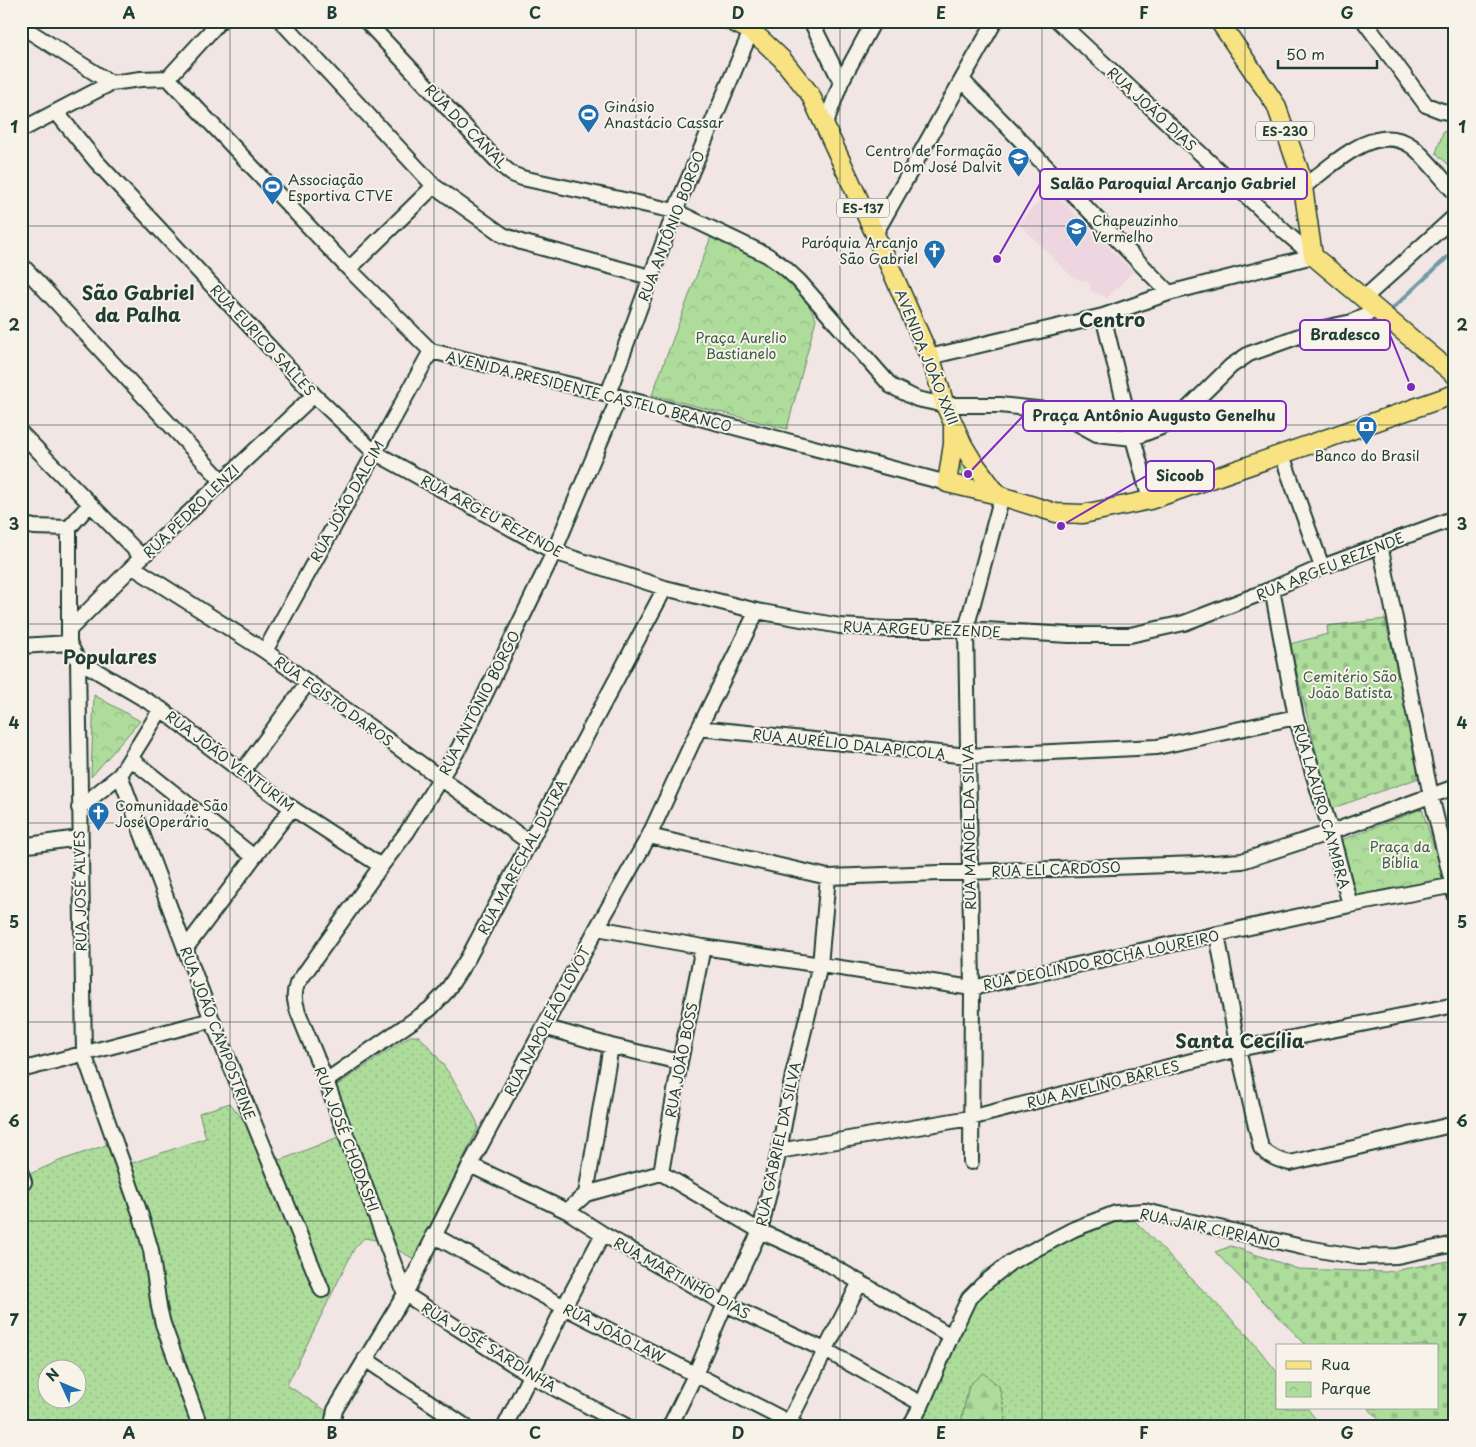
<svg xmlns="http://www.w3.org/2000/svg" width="1476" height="1447" font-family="'Playpen Sans',sans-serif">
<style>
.built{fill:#edd6df}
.grass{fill:url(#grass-dots);stroke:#668c68;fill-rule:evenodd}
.forest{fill:url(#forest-firs);stroke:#668c68}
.cemetery{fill:url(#cemetery-stones);stroke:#668c68}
.park{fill:url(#park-crowns);stroke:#668c68}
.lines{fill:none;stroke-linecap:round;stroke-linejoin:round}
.stream{stroke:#7399a9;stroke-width:4}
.minor-casing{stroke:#1f3d34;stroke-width:18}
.major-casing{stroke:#1f3d34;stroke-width:21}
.minor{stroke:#f7f3e8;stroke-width:14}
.major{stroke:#f8e281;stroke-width:18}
.grid{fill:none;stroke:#1f3d34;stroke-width:1;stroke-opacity:0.55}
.labels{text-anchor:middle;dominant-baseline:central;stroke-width:4;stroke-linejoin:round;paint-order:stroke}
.shield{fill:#f7f3e8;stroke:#60746a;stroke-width:1}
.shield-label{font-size:12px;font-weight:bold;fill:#1f3d34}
.poi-label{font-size:14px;fill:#1f3d34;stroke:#f7f3e8;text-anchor:start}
.street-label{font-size:14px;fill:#1f3d34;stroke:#f7f3e8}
.park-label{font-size:14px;fill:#3c5d49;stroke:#f7f3e8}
.district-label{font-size:19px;font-weight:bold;fill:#1f3d34;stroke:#f7f3e8}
.leader{fill:none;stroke:#7b2cbf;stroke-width:2}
.callout-dot{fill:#7b2cbf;stroke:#f7f3e8;stroke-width:2}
.callout{fill:#f7f3e8;stroke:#7b2cbf;stroke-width:2}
.callout-label{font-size:15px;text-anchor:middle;font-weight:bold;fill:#1f3d34}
.neatline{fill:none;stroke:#1f3d34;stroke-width:2}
.grid-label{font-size:16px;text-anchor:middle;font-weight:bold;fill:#1f3d34}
</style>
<defs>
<pattern id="grass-dots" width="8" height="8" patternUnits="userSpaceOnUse" patternTransform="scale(1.25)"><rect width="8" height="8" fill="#aedc9b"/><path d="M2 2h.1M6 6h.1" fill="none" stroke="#95be86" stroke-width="1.8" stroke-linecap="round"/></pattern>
<pattern id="forest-firs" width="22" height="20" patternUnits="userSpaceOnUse" patternTransform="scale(1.25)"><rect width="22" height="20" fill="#aedc9b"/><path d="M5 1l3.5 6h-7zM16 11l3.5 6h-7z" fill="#95be86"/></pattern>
<pattern id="cemetery-stones" width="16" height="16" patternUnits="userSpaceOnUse" patternTransform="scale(1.25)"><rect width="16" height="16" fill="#aedc9b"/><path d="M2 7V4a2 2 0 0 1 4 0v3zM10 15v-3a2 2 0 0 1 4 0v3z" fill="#95be86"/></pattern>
<pattern id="park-crowns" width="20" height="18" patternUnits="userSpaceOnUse" patternTransform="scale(1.25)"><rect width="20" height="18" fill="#aedc9b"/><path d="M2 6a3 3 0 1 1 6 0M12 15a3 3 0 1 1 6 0" fill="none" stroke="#95be86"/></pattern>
</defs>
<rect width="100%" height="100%" fill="#f2e6e4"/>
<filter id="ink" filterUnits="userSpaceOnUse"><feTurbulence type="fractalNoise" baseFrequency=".02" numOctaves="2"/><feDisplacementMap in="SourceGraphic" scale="10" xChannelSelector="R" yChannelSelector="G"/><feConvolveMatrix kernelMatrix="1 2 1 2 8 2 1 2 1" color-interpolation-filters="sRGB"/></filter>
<g filter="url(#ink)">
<path class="built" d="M1051,189L1133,272L1107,298L1089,290L1091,284L1072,277L1018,223Z"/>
<path class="grass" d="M410,1036H419C444,1061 461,1091 477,1122L478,1128L414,1259L382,1241L364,1238L354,1249L287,1385L331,1414L326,1426H21V1178L59,1161L121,1140L132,1163L206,1138L199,1113L230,1103L269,1154L281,1160L338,1137L330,1090ZM48,1370H78V1400H48Z
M1126,1212L1249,1337L1277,1372V1408H1307L1321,1426H1005L1004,1408L999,1386L969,1385L961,1423L957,1426H904L959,1305L983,1271L1047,1242Z"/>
<path class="forest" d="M1455,127V171L1436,153L1443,132Z
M983,1373L999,1386L1004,1408L1005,1426H957L961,1423L969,1385Z"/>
<path class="cemetery" d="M1385,619L1422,777L1330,809L1290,644L1328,634L1327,626Z
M1231,1246L1298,1269L1386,1272L1455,1260V1426H1385L1368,1408H1437V1346H1307L1215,1252Z"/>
<path class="park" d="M712,234L768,259L796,286L806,300L816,319L787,429L652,395Z
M963,459L982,487L963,479L960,468Z
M94,695L140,721L91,777Z
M1422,809L1444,880L1357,895L1339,841Z"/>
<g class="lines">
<path class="stream" d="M1390,311L1455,250"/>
<defs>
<path id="minor" d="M281,21L434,186L503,235L521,242L650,277
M366,21L502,166L512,174L522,178L675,211L767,255L784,267L799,281L891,386L917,399L945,405H1000L1055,411L1097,434L1133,438L1174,422L1231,366L1249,354L1319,329L1352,322L1375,310
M811,21L841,82
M1058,21L1286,233L1313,256
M1364,21L1426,105L1442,111L1455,113
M21,26L111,83
M168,78L349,269L431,351L608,394L947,483
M963,81L1169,293
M57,113L96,161L314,395L374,452L554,552L665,588L757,611L840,626L888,629H966L1069,635H1130L1184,623L1272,589L1322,567L1455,518
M825,125L841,82L874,21
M21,130L111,83L141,79L168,78L220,21
M1303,187C1332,166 1373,122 1410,145C1422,152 1444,181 1455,193
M875,234L995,21
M21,264L222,481
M349,269L434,186
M1363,299L1455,216
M1103,316L1133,438L1150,500
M929,357L1103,316L1169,293L1313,256
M608,394L675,211L751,31
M619,397L554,552L459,748L407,832L381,866L297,984C293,995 295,1002 298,1012L326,1081L405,1294L530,1375L626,1426
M21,433L142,557
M1282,455L1322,567
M21,524L34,527L69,528L90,504
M69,528V643L78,660L84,1054L141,1216L151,1250L159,1307L163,1324L200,1426
M1380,545L1431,796L1455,895
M133,567L265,651L530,843
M1272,589L1296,717L1331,832L1350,905
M70,629L142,557L314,395
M21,646L69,643
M265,651L431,351
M78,660L161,709L242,772L292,808L381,866
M699,728L968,756L1157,747L1296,717
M131,759L254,857
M242,772L308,682
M120,775L212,1020L322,1290
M79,808L120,775L161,709
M649,836L828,877L1198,864L1242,861L1331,832L1455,787
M21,846L79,838
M597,928L703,947L972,988L1350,905L1455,885
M1217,934L1238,1049L1261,1148C1270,1157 1278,1160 1290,1163L1455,1124
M185,949L254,857L292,808
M544,1027L611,1046L680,1062
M21,1070L212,1020
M326,1081L430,1009L446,992L468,958L665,588
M779,1151L970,1118L1238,1049L1455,1005
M971,1162L972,988L966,629L1002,496
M470,1165L567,1211L603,1234L725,1304L825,1350L922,1404
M21,1173L24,1182
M661,1173L680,1062L703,947
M586,1194L611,1046
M567,1211L586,1194L661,1173L760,1231L817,1257L951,1336
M433,1235L564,1307L796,1426
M365,1359L465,1426
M337,1426L333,1420L335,1410L405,1294L470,1165L597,928L649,836L699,728L757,611
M505,1426L564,1307L603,1234
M670,1426L695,1375L725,1304L760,1231L779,1151L793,1075L820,965L828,877
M787,1426L860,1282
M910,1426L922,1404L951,1336L969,1298L982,1285L1011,1262L1074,1229L1116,1213L1145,1211L1302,1247L1359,1257L1397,1256L1455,1244"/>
<path id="major" d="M731,21L751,31L763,41L782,59L810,94L886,258L933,365L945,405L963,445L972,460L998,495
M1219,21L1276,105L1299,170L1303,187L1313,256L1455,375
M953,424V444L947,483L998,495L1056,513L1083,514L1150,500L1455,394"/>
</defs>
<use href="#minor" class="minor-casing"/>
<use href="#major" class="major-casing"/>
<use href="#minor" class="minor"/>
<use href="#major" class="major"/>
</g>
</g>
<path class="grid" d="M230,21V1426M434,21V1426M636,21V1426M840,21V1426M1042,21V1426M1245,21V1426M21,226H1455M21,425H1455M21,624H1455M21,823H1455M21,1022H1455M21,1221H1455"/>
<defs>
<symbol id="stadium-pin" viewBox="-11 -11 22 30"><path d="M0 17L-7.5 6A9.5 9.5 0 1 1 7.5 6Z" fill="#1f6fb2" stroke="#f7f3e8"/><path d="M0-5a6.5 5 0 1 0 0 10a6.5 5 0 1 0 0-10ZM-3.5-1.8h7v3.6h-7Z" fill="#fff"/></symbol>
<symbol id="school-pin" viewBox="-11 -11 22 30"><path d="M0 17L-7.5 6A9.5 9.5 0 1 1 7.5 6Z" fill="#1f6fb2" stroke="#f7f3e8"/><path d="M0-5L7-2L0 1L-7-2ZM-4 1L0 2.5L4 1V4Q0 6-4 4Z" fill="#fff"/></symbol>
<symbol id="church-pin" viewBox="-11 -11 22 30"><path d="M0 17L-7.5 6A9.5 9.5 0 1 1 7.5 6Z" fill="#1f6fb2" stroke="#f7f3e8"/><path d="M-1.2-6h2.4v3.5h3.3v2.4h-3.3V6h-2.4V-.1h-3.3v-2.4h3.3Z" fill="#fff"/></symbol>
<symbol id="bank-pin" viewBox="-11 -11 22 30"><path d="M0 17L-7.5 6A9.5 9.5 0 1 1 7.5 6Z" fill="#1f6fb2" stroke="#f7f3e8"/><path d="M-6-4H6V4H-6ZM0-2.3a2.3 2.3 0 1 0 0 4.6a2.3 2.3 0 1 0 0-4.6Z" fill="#fff"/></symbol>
</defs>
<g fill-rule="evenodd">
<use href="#stadium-pin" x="576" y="102" width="25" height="34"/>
<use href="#school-pin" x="1006" y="146" width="25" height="34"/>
<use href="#stadium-pin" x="260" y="174" width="25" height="34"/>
<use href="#school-pin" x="1064" y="216" width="25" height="34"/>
<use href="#church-pin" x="922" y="238" width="25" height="34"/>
<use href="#bank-pin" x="1354" y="414" width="25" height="34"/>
<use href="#church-pin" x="86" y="800" width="25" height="34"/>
</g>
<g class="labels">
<g class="shield">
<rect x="1256" y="121.5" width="58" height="19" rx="4"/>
<rect x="837" y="198.5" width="52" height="19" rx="4"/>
</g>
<g class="shield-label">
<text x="1285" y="131">ES-230</text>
<text x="863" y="208">ES-137</text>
</g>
<g class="poi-label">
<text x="604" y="106">Ginásio<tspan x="604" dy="16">Anastácio Cassar</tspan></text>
<text x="1002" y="150" text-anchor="end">Centro de Formação<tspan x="1002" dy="16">Dom José Dalvit</tspan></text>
<text x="288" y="179">Associação<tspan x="288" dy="16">Esportiva CTVE</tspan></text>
<text x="1092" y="220">Chapeuzinho<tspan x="1092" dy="16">Vermelho</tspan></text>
<text x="918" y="242" text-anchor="end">Paróquia Arcanjo<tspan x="918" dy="16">São Gabriel</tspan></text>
<text x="1367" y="455" text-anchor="middle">Banco do Brasil</text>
<text x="115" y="805">Comunidade São<tspan x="115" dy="16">José Operário</tspan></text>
</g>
<g class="street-label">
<text transform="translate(1152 109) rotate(43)">RUA JOÃO DIAS</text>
<text transform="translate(466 126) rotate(46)">RUA DO CANAL</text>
<text transform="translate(671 226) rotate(-69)">RUA ANTÔNIO BORGO</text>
<text transform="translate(263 340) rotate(47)">RUA EURICO SALLES</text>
<text transform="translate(927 357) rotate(68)">AVENIDA JOÃO XXIII</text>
<text transform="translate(589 391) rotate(14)">AVENIDA PRESIDENTE CASTELO BRANCO</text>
<text transform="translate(347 501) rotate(-61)">RUA JOÃO DALCIM</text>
<text transform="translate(191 511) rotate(-44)">RUA PEDRO LENZI</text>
<text transform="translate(492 516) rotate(28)">RUA ARGEU REZENDE</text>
<text transform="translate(1330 566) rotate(-22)">RUA ARGEU REZENDE</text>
<text transform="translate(922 629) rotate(2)">RUA ARGEU REZENDE</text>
<text transform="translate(334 701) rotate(36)">RUA EGISTO DAROS</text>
<text transform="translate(479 703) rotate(-63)">RUA ANTÔNIO BORGO</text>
<text transform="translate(849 744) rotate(6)">RUA AURÉLIO DALAPICOLA</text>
<text transform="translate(230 761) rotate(37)">RUA JOÃO VENTURIM</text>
<text transform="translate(1322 806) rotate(74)">RUA LAAURO CAYMBRA</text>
<text transform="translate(969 827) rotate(-91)">RUA MANOEL DA SILVA</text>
<text transform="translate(522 857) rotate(-62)">RUA MARECHAL DUTRA</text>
<text transform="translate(1056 869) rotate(-2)">RUA ELI CARDOSO</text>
<text transform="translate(80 891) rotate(-91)">RUA JOSÉ ALVES</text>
<text transform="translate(1101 960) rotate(-12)">RUA DEOLINDO ROCHA LOUREIRO</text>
<text transform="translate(547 1021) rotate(-62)">RUA NAPOLEÃO LOVOT</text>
<text transform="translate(218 1033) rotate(69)">RUA JOÃO CAMPOSTRINE</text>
<text transform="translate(681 1060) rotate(-79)">RUA JOÃO BOSS</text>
<text transform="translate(1103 1084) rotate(-14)">RUA AVELINO BARLES</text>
<text transform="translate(347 1139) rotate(69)">RUA JOSÉ CHODASHI</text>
<text transform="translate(778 1144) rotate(-78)">RUA GABRIEL DA SILVA</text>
<text transform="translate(1210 1228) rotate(12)">RUA JAIR CIPRIANO</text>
<text transform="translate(682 1278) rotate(29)">RUA MARTINHO DIAS</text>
<text transform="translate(614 1333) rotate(27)">RUA JOÃO LAW</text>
<text transform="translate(489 1347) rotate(32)">RUA JOSÉ SARDINHA</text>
</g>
<g class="park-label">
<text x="741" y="337">Praça Aurelio<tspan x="741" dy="16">Bastianelo</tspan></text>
<text x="1350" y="676">Cemitério São<tspan x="1350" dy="16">João Batista</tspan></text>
<text x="1400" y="846">Praça da<tspan x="1400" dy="16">Bíblia</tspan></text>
</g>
<g class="district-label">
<text x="138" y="292">São Gabriel<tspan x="138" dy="22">da Palha</tspan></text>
<text x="1112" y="319">Centro</text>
<text x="110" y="656">Populares</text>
<text x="1240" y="1040">Santa Cecília</text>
</g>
</g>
<path class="leader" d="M997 259L1040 184M1411 387L1390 335M968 474L1023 416M1061 526L1146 476"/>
<g class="callout-dot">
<circle cx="997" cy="259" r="5"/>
<circle cx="1411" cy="387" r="5"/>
<circle cx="968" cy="474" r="5"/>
<circle cx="1061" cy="526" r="5"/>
</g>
<g class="callout">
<rect x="1040" y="169" width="267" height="30" rx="5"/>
<rect x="1300" y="320" width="90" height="30" rx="5"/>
<rect x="1023" y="401" width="263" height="30" rx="5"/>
<rect x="1146" y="461" width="68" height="30" rx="5"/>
</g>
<g class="callout-label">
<text x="1173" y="189">Salão Paroquial Arcanjo Gabriel</text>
<text x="1345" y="340">Bradesco</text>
<text x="1154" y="421">Praça Antônio Augusto Genelhu</text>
<text x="1180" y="481">Sicoob</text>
</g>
<rect width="1476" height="1447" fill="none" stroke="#f7f3e8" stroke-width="55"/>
<rect x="1276" y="1344" width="162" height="65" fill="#f7f3e8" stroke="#a1aaa0"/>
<rect x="1286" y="1361" width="25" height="8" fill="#f8e281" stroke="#a1aaa0"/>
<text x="1321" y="1370" font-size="15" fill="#1f3d34">Rua</text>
<rect x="1286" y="1382" width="25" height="15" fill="url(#park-crowns)" stroke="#a1aaa0"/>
<text x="1321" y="1394" font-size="15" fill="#1f3d34">Parque</text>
<g transform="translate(62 1384) rotate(314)"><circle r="24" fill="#f7f3e8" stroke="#a1aaa0"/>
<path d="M0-4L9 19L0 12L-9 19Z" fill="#1f6fb2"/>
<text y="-8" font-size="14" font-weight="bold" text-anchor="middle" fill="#1f3d34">N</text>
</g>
<path d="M1278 60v8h99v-8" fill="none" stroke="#1f3d34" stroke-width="2.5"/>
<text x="1286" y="60" font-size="15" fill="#1f3d34" stroke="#f7f3e8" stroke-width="4" paint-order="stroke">50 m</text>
<rect x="28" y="28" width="1420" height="1392" class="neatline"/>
<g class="grid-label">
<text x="129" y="19">A</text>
<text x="332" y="19">B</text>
<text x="535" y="19">C</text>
<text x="738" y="19">D</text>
<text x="941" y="19">E</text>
<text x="1144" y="19">F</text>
<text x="1347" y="19">G</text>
<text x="14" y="133">1</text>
<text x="1462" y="133">1</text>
<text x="14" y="331">2</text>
<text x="1462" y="331">2</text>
<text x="14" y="530">3</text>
<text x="1462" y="530">3</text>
<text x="14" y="729">4</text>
<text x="1462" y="729">4</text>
<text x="14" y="928">5</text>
<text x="1462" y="928">5</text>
<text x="14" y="1127">6</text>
<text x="1462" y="1127">6</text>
<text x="14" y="1326">7</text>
<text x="1462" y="1326">7</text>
<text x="129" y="1439">A</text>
<text x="332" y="1439">B</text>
<text x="535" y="1439">C</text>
<text x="738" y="1439">D</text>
<text x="941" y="1439">E</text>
<text x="1144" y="1439">F</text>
<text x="1347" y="1439">G</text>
</g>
</svg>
